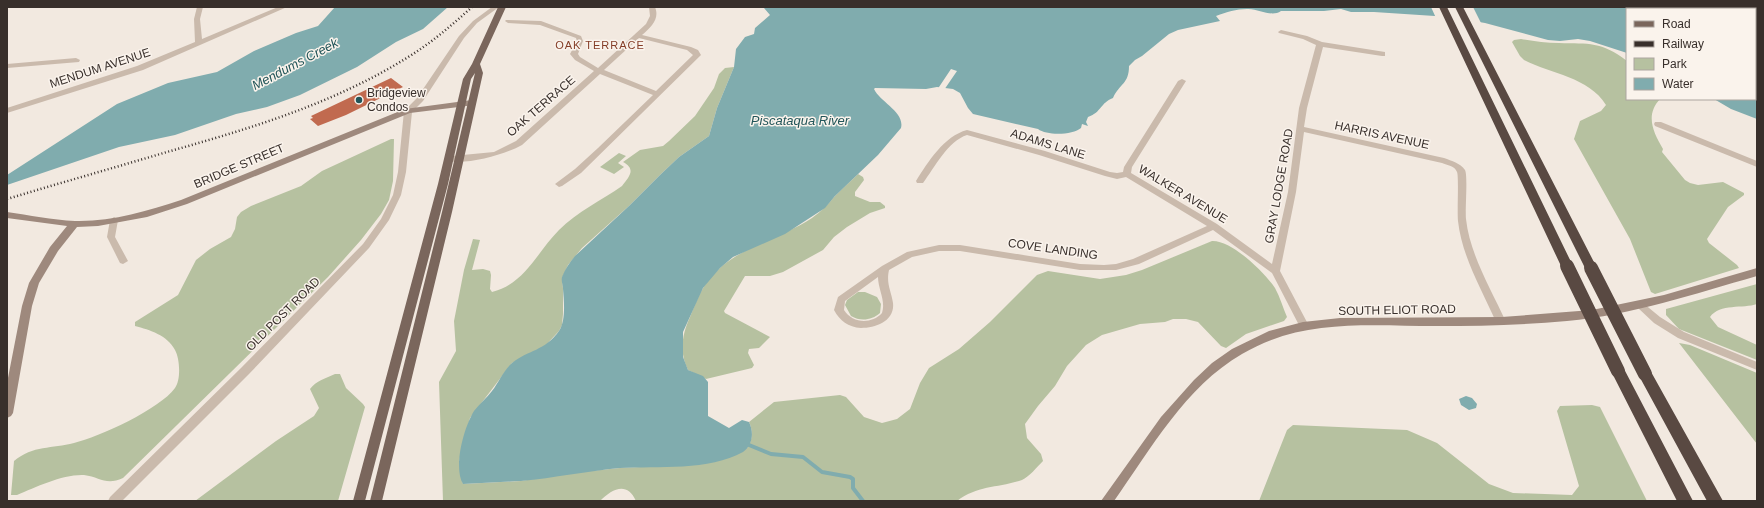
<svg xmlns="http://www.w3.org/2000/svg" width="1764" height="508" font-family="Helvetica,sans-serif">
<style>
.green{fill:#b6c1a0}
.water{fill:#80acae}
.pier{fill:#f2e9e0}
.lines{fill:none;stroke-linecap:round;stroke-linejoin:round}
.stream{stroke:#80acae;stroke-width:4}
.building{fill:#c16a4f}
.street{fill:#cabaac;fill-rule:evenodd}
.secondary{fill:#9e897d;fill-rule:evenodd}
.primary{fill:#7a665c;fill-rule:evenodd}
.highway{fill:#594942;fill-rule:evenodd}
.rail{stroke:#382f2b;stroke-width:2.5;stroke-dasharray:1 2.5;stroke-linecap:butt}
.highway-bridge{stroke:#594942;stroke-width:14}
.poi-dot{fill:#225559;stroke:#faf3ec;stroke-width:1.5}
.labels{text-anchor:middle;dominant-baseline:central;stroke-width:3;stroke-linejoin:round;paint-order:stroke}
.far-neighbourhood-label{font-size:11px;letter-spacing:1px;fill:#843d27;stroke:#faf3ec}
.street-label{font-size:12px;fill:#382f2b;stroke:#faf3ec}
.poi-label{font-size:12px;fill:#382f2b;stroke:#faf3ec;text-anchor:start}
.water-label{font-size:13px;font-style:italic;fill:#225559;stroke:#faf3ec}
</style>
<rect width="100%" height="100%" fill="#f2e9e0"/>
<path class="green" d="M1521,39C1533,41 1546,43 1559,43C1589,44 1601,41 1627,61V99H1660C1645,115 1653,132 1663,149L1662,152L1685,180L1690,183L1698,185L1723,182L1744,193V195L1728,207L1707,239L1709,243L1737,265L1739,268L1655,294L1651,292L1630,239L1574,139L1580,121L1601,111L1606,105C1589,77 1551,74 1524,60L1520,56L1512,42L1514,40Z
M734,67L717,108L709,136L679,157L660,175L630,205L582,248L568,265L562,278L563,289V314L562,325L559,331L545,346L512,363L470,418L459,461L463,484L521,481L570,473L620,468L702,464L711,462L747,448C753,441 753,430 749,422L774,402L840,395L846,397L864,417L882,423L897,419L910,409L920,383L929,368L959,349L990,322L1037,275L1048,271L1100,279L1126,275L1142,270L1212,241C1232,240 1265,273 1275,288C1280,297 1283,308 1287,317L1284,321L1246,334L1226,348L1221,346L1198,322L1186,319H1173L1165,322L1140,324L1102,335L1086,345L1067,366L1055,386L1038,406L1025,424L1027,438L1041,454L1043,461C1037,467 1029,477 1022,480C999,488 978,485 957,501H636C627,481 612,489 600,501H443L439,382L456,351L454,321L464,270L473,239L480,240L472,270L483,269L490,271L491,275L490,289L492,292C525,284 537,252 559,230C577,212 602,200 622,186C630,176 636,169 623,162L640,150L663,146L669,141L695,116L714,88L719,74L725,68Z
M391,139H394L393,181L389,200L381,214L361,240L328,277L123,478C106,486 100,477 84,475C63,474 36,487 17,495H11L14,461C33,445 52,449 74,443C99,437 160,409 175,388C181,380 180,359 175,350C167,335 150,330 135,326V322L178,295L196,260L210,249L231,237L235,229L237,217L241,212L251,206L301,186L322,171Z
M619,153L626,156L618,163L624,167L614,174L600,167Z
M858,174L863,177L864,180L855,192V196L870,202H880L885,206V208L870,213L847,227L834,237L823,250L783,272L770,276H745L724,311L725,313L770,337L759,348L749,349L748,353L754,365L752,368L706,379L688,370C679,353 682,334 690,317C695,305 699,293 707,282C733,247 777,241 812,218C822,211 828,204 836,195C843,188 851,181 858,174Z
M1757,284V304C1743,309 1720,303 1710,317L1718,327L1757,345V360L1679,329L1666,315V309Z
M858,292H865L877,297L881,304L880,313C872,320 861,322 851,316L845,305L847,300Z
M1679,343L1690,345L1757,373V444Z
M335,374H340L346,388L363,404L365,407L338,501H195L276,441L314,416L319,408L310,389C316,381 326,378 335,374Z
M1592,405L1600,407L1647,501H1259L1287,430L1293,425L1407,430L1437,443L1489,484L1513,493L1572,495L1579,486L1557,411L1560,406Z"/>
<path class="water" d="M335,7H448L423,29L396,42L357,67L300,95L267,107L236,114L175,135L119,147L7,185V175L117,104L168,83L217,72L254,51L296,33L318,26Z
M761,7H1757V119L1731,109L1714,99H1755V9H1627V53L1590,41L1578,39L1560,41L1548,40L1485,23L1450,17L1374,12H1351L1341,9L1324,11H1281C1271,18 1258,8 1247,9C1236,9 1227,12 1216,16L1220,21L1178,30L1169,34L1142,56L1135,60L1129,66C1129,84 1120,83 1113,98C1100,103 1102,112 1088,117L1086,122L1088,126L1082,124L1081,128C1073,135 1047,136 1038,129L973,114L968,108L960,93L953,89L937,87L926,89L875,88L874,89C880,102 905,112 901,128L878,155L835,196L825,208L785,234L733,257L720,268L703,288L683,332V357L688,370L703,376L708,382V416L729,428L742,420L749,422C754,432 753,445 743,452C709,471 658,466 620,468C587,471 554,478 521,481C502,482 482,483 463,484C453,467 464,427 474,411C479,404 487,398 492,391C499,382 503,371 512,363C528,350 545,351 559,331C566,321 564,301 563,289C563,285 561,281 562,277C565,269 570,262 575,256L630,205L660,175L679,157L709,136L717,108L734,67L736,49L745,37L754,34L755,28L770,15L764,8Z
M1466,396L1472,398L1477,404L1476,408L1469,410L1461,405L1459,399Z"/>
<path class="pier" d="M1431,7H1473L1482,25L1436,18Z
M951,69L957,71L944,90H937Z"/>
<g class="lines">
<path class="stream" d="M749,445L771,454L803,457L822,472L850,477L853,479V488L863,501"/>
</g>
<path class="building" d="M391,78L403,87L346,115L318,126L310,119L313,118L311,116Z"/>
<g class="lines">
<path class="street" d="M197,7H203L200,19L202,39L278,7H287L143,70L7,113V108L137,66L195,42L194,19Z
M492,7H499L477,23L464,38L423,101L412,112L406,172L401,195L389,220L369,248L249,374L122,501H108L110,497L241,368L363,244L381,219L393,195L398,172L404,111L417,98L459,36L473,21Z
M649,7H655C660,19 651,27 642,35L691,47L698,50L701,55L581,173L562,186L559,187L555,184L575,169L598,148L653,95L600,74L522,145C506,154 468,165 449,161L448,159L452,156L494,152L516,141L594,71L575,60L570,54L577,41L576,38L540,25L508,23L505,21L506,20L541,21L581,36L583,41L578,54L580,57L598,68L646,24L650,16ZM639,38L687,50L693,55L656,91L604,70Z
M1281,30L1307,36L1322,42L1385,52V56H1382L1323,47L1307,108L1304,127L1444,158C1452,161 1460,163 1465,170C1468,176 1465,209 1466,219C1470,255 1491,289 1506,322L1504,325H1498L1496,322C1482,290 1462,257 1458,221C1457,211 1459,177 1457,172C1455,166 1447,165 1442,163L1304,132L1296,192L1280,271L1309,326L1307,329H1301L1272,273L1213,230L1139,264L1116,270H1080L960,251H939L912,257L889,270C886,284 891,290 893,303C895,321 876,328 861,328C848,327 840,321 834,310L838,297L882,266L907,252L939,245H960L1080,264L1104,265L1116,264L1133,259L1207,226L1126,177L1117,179L1105,176L1039,155L967,135C948,141 935,167 923,183H917L916,181C928,162 944,136 967,130L1045,151L1110,172L1117,173L1123,172L1124,167L1178,81L1182,79L1186,81L1132,167L1131,173L1217,224L1272,264L1288,192L1299,108L1316,45L1303,39L1279,33L1278,32ZM878,277C878,289 886,301 882,313C871,325 852,323 844,310L845,301Z
M76,58L80,60L79,62L7,68V64Z
M1655,122H1661L1757,161V167L1655,126L1654,124Z
M114,217L118,220L115,237L128,261L123,264L120,263L107,237L110,220Z
M1640,302L1643,303L1660,317L1684,332L1757,362V370L1678,338L1654,323L1637,307L1635,305L1637,303Z"/>
<path class="secondary" d="M472,100L475,101V105L410,113L187,204L147,217L98,226L77,227L58,251L39,283L32,306L13,413L11,416L7,418V383L22,306L29,283L50,247L67,226L7,218V212C29,215 52,220 75,221C111,222 147,211 181,200L405,109Z
M1757,268V276C1694,294 1632,315 1567,321C1523,325 1480,326 1436,326C1369,326 1302,318 1242,354C1185,387 1151,449 1114,501H1101L1161,417L1194,380L1212,363L1232,349L1269,331L1303,322L1340,318L1502,317L1592,310L1664,295Z"/>
<path class="primary" d="M498,7H506L480,64L483,73L452,212L382,501H370L442,212L475,73L471,79L448,184L365,501H353L438,184L463,79L472,64Z"/>
<path class="highway" d="M1439,7H1447L1573,266L1571,269L1567,270L1563,269L1561,266Z
M1455,7H1463L1597,268L1595,271L1591,272L1587,271L1585,268Z
M1618,366L1623,367L1693,501H1677L1611,371L1613,367Z
M1645,369L1650,370L1723,501H1707L1638,374L1640,370Z"/>
<path class="rail" d="M7,199C60,183 113,168 167,152C249,129 332,104 405,59C430,44 451,26 472,7"/>
<path class="highway-bridge" d="M1567,266L1618,371
M1591,268L1645,374"/>
</g>
<circle class="poi-dot" cx="359" cy="100" r="4"/>
<g class="labels">
<g class="far-neighbourhood-label">
<text x="600" y="45">OAK TERRACE</text>
</g>
<g class="street-label">
<text transform="translate(100 68) rotate(-18)">MENDUM AVENUE</text>
<text transform="translate(541 106) rotate(-41)">OAK TERRACE</text>
<text transform="translate(1382 135) rotate(12)">HARRIS AVENUE</text>
<text transform="translate(1048 144) rotate(17)">ADAMS LANE</text>
<text transform="translate(239 166) rotate(-23)">BRIDGE STREET</text>
<text transform="translate(1279 186) rotate(-80)">GRAY LODGE ROAD</text>
<text transform="translate(1183 194) rotate(31)">WALKER AVENUE</text>
<text transform="translate(1053 249) rotate(8)">COVE LANDING</text>
<text transform="translate(1397 310) rotate(-1)">SOUTH ELIOT ROAD</text>
<text transform="translate(283 314) rotate(-45)">OLD POST ROAD</text>
</g>
<g class="poi-label">
<text x="367" y="93">Bridgeview<tspan x="367" dy="14">Condos</tspan></text>
</g>
<g class="water-label">
<text transform="translate(295 64) rotate(-28)">Mendums Creek</text>
<text x="800" y="120">Piscataqua River</text>
</g>
</g>
<rect width="1764" height="508" fill="none" stroke="#382f2b" stroke-width="16"/>
<rect x="1626" y="8" width="130" height="92" fill="#faf3ec" stroke="#aca59f"/>
<rect x="1634" y="21" width="20" height="6" fill="#7a665c" stroke="#aca59f"/>
<text x="1662" y="28" font-size="12" fill="#382f2b">Road</text>
<rect x="1634" y="41" width="20" height="6" fill="#382f2b" stroke="#aca59f"/>
<text x="1662" y="48" font-size="12" fill="#382f2b">Railway</text>
<rect x="1634" y="58" width="20" height="12" fill="#b6c1a0" stroke="#aca59f"/>
<text x="1662" y="68" font-size="12" fill="#382f2b">Park</text>
<rect x="1634" y="78" width="20" height="12" fill="#80acae" stroke="#aca59f"/>
<text x="1662" y="88" font-size="12" fill="#382f2b">Water</text>
</svg>
